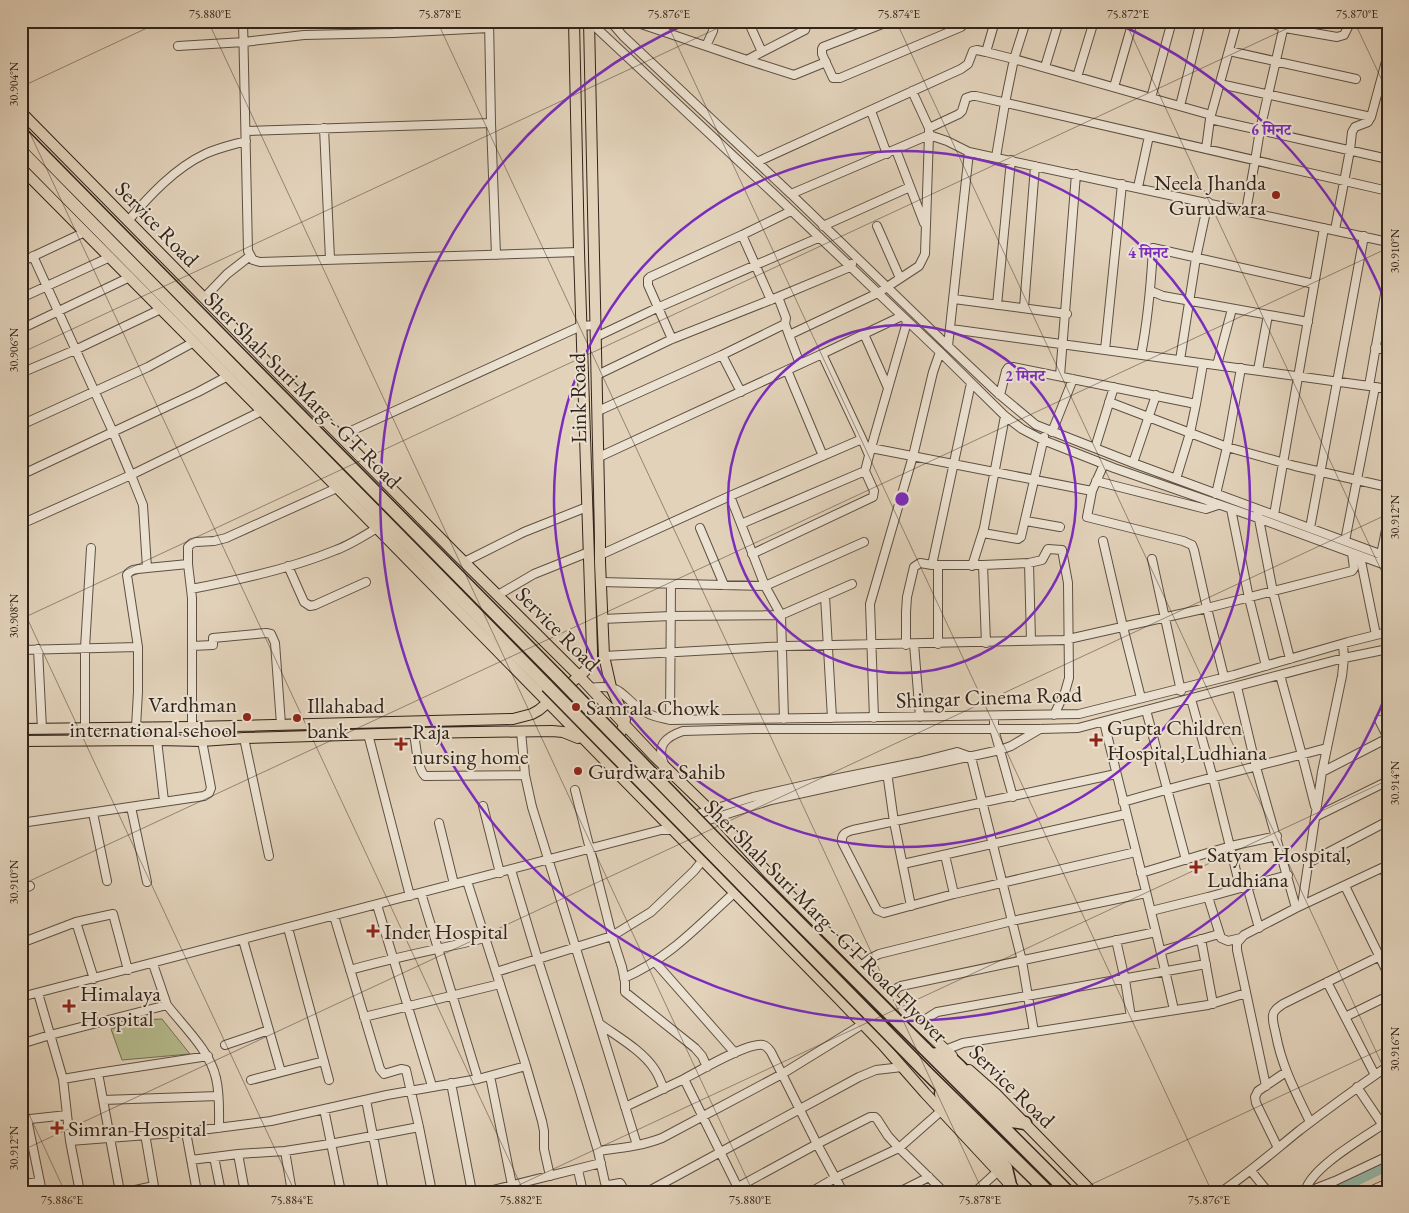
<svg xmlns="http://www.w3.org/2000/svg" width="1409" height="1213" font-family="'EB Garamond','Noto Serif Devanagari',serif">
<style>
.green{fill:#b5bb8e;stroke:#747054}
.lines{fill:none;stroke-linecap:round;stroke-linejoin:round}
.river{stroke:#95b8aa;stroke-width:12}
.minor-casing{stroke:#5e5042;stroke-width:10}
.major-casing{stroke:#32241a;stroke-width:12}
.highway-casing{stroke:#32241a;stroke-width:15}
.minor{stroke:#ece2d2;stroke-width:8}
.major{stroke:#e2d2ba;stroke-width:10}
.highway{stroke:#e2d2ba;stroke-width:12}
.highway-bridge-casing{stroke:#32241a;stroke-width:15;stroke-linecap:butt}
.highway-bridge{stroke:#e2d2ba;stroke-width:12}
.ticks{fill:none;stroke:#32241a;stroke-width:1;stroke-opacity:0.45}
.ring{fill:none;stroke:#7b2cbf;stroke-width:2.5}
.poi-dot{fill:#8f2418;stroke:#ece2d2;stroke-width:2}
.labels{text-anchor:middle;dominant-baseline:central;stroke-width:4;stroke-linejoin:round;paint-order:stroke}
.poi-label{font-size:22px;fill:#32241a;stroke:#ece2d2;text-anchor:start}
.street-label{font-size:22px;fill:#32241a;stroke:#ece2d2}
.centre{fill:#7b2cbf;stroke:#ece2d2;stroke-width:2.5}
.ring-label{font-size:15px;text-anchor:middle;font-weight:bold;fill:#7b2cbf;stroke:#ece2d2;stroke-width:4;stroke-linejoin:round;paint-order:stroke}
.neatline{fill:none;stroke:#32241a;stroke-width:2}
.ticks-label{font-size:12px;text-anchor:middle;fill:#32241a}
</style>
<rect width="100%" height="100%" fill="#e2d2ba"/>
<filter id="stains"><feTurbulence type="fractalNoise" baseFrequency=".004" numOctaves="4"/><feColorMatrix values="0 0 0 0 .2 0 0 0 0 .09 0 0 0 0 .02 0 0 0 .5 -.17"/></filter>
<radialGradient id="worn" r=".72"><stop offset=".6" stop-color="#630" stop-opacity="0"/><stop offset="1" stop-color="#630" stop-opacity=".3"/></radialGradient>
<path class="green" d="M162,1019L190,1054L122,1060L111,1029L139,1020Z"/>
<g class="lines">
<path class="river" d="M1331,1192L1388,1164"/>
<defs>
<path id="minor" d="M243,21L248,251L253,260L260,262L579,252
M489,21L491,123L496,255
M589,21L774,194L940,352L1005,416L1022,429L1043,440L1114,468L1258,518L1388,566
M610,21L623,36L791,194L929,135L947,141L969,152L1388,242
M632,21L747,60L762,52L748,21
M890,21L823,47L822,49V54L833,78H840L961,27L967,21
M995,21L986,52L1014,59L1211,115L1237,21
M1266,21L1285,28L1337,37L1344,35L1351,21
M1378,21L1388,24
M178,46L244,42L304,35L393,33L489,28
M706,46L713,31L714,21
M1229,51L1356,79
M762,52L805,30L806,27L804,21
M747,60L794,75L826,62
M1045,67L1059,21
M1077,77L1094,21
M1220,84L1371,117
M1114,87L1133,21
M1151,98L1172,21
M1180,106L1201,21
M871,111L887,154
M1211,115L1210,119L1388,159
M324,128L330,259
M929,128L959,114L962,111L966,98L972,96H976L1388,191
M246,131L491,123
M1206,149L1210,119
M896,150L924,223
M996,157L1005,103L1014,59L1026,21
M757,162L961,69L968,64L973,51L977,50L986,52
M1138,187L1149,136
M791,194L948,346L1000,395L1036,425L1133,463L1388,557
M1246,211L1255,161L1260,130L1285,21
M128,221C149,196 175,168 205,154C218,148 232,145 246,141
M823,226L910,187
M877,226L900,278
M1335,230L1350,150L1352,132L1355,127L1368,122L1371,117L1388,54
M742,235L771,300
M21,262L85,232
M1388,277L1369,386L1388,389
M1151,291L1163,296L1308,322
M778,297L786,318L785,324
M21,298L110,257
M204,298L227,274L250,256
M954,299L1067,314
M997,305L1011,160
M1024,308L1035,166
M21,329L130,277
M951,329L1369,386
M864,334L888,388
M789,335L800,364
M596,337L657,308L818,238
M672,339L648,285V279L650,277L742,235L791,211
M948,346L969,152
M1375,348L1388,350
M1105,350L1122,184
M822,354L902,316
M722,355L741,392
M1141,355C1148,319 1151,284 1153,248L1314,284
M1180,360L1196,258L1208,202
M1217,365L1232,309
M787,370L823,456
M1258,370L1268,315
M21,373L75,350L161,309
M597,375L672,339L778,297L850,267L852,264
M1060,376L1076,174
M1000,395L1006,371L1008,368L1013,367L1196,404L1203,364
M1109,402L1227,447L1295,466L1388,487
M598,411L722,355L785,324L789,335L878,293L919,266L925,254L929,135V128L912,91
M21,425L148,367L194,342
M1052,432L1073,379
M340,436L581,326L596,325
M871,448L907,322
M1095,448L1114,387
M599,457L822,354L862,439
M1133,463L1156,395
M21,475L198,392L228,376
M1176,479L1190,433L1196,404
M1096,481L1206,509L1218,505
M1092,491L1087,517L1183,541L1192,545L1194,550L1207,608L1224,677
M1216,494L1227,447L1241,368
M730,496L741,524
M1231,509L1249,598L1266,666
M1258,514L1273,592L1290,659
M1274,515L1324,228
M28,521L131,475L113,432L33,256
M1026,521L1060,527
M700,528L724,585
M1310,528L1364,236
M983,533L1018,539L1021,537L1044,437
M1103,541L1123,627L1141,698
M1345,541L1375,387
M752,554L873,497L874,491L865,471
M600,555L730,496L862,439L869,455
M1381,555L1388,520
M1360,556L1376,635
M1152,559L1181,691
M464,562L524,532L587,507
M1029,563L1031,641
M938,565H932L971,383
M983,565L986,643
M288,566L304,602L310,606L315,605L366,582
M972,566L984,528L1005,416
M147,568L188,564
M600,582L765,586L864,542
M191,589C240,580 290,569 336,550C350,545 364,536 377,528
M498,595L534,574L589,552
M825,596L832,718
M602,619L671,616L781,615L765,586L741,524L865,471L871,448L1092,491L1104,464
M914,644L920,717
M938,644V565H983L1029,563L1042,560L1048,549L1062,550L1068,583L1069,678L1065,692L1054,715
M906,645V612L907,597L914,567L920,563L932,565
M192,646L213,645V638L266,633L271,634L275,643L281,724
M38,649L42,729
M21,650L138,647
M604,656L786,646L1064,640L1207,608L1352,571L1354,568L1352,553
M1280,675L1302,755L1315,806
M1237,687L1256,767L1296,908
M590,688C626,682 622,701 647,713C654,717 662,718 670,720L1079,714L1234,675L1348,642L1388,632
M1191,699L1213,778L1240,887
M1146,710L1186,860
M994,716V729L1013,797
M874,718L870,604L913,456L933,372L940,352
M784,719L781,615L852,584
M670,720L671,584
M1379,720L1388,738
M1104,722C1127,818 1153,914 1174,1010
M136,727L138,692V647L127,575C131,568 140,569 147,568L143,505L131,475L262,411
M152,727L157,740L164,801
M192,727V598L188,564V547L192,543L196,542L214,541L226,538L337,488
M85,728V648L91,548
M521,731L525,775
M414,733C416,744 417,769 425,776L525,775L532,807L637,1145
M368,734L410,896
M244,738L269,856
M664,764C656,746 665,737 683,731L754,729H1040L1078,728L1344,658L1388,649
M887,772L894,822L911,906
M1322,772L1388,738
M1116,774L853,830C846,832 841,834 842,842L877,910L884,913L954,894L1136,852
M575,790L612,936L622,967L625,982V992L695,1048L702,1056L707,1067
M1123,802C1190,782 1259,766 1327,748
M483,806L500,873
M131,807L147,882
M93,813L107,881
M691,816L753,797L814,783L918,762L957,752L971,757L1022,961L1034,1032
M1315,817L1388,781
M21,823L204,796L209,793L211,788L202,741
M439,823L454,884
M696,824L771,800L1000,750L1011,746L1040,729
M945,855L954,894
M1308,863L1388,821
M903,864L1126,814
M1383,868L1388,878
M511,870L538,960L579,1088L598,1151L605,1183L609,1185L620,1183L622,1186L623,1192
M1141,873L1231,846L1277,836
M467,881L496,972
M1247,886L1259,928
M1345,886L1388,974
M21,890L30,886
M421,893L478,1079
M1208,897L1288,875
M377,905L432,1086
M1302,905L1322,772L1342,676L1344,658L1343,644
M1151,911L1208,897L1221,938L1228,941L1241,938
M334,916L380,1069L384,1074L401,1069L406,1070L419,1127
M76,922L94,979
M288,928L329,1080
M1201,939L1213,1004
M243,940L281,1072
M1116,940L1125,980L1131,1017
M21,943L76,922L113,914L128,970
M1161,951L1219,934
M655,962L735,1053
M153,964L167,1005
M861,966L871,958L879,954L1012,921L1146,893
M350,970C395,957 440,949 485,938
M624,978C668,959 699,925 734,893
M1327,982L1375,1075
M38,993L63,1079L70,1141L80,1192
M891,996L897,988L901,986L1156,932
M21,997L661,830H676
M364,1017L500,984
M1345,1017L1388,996
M600,1024C618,1037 643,1051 655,1070C659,1076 661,1083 664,1089
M918,1024L937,1012L1206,964
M21,1044L50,1035L167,1005C184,1027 210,1051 216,1078C220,1094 219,1112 219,1128
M225,1045L269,1030
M945,1050L963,1043L1208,1005L1246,993
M98,1073L208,1056
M490,1076L512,1185
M63,1079L98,1073L120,1192
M251,1080L324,1061
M451,1083L472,1192
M1266,1086L1237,950V943L1244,935L1296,908L1388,865
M1357,1087L1388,1133
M103,1100L218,1096
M366,1100L384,1192
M625,1107L684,1079
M324,1109L341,1192
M27,1119L42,1192
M21,1120L67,1115
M1310,1122C1296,1093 1282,1067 1276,1035C1275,1029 1272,1022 1273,1015C1274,1009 1279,1007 1283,1004L1388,952
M186,1132L197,1192
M145,1134L155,1192
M70,1141L186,1132L271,1121L387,1095L478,1079L526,1066
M21,1145L32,1144
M1278,1148L1256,1103L1255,1097L1258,1091L1286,1072
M285,1151L292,1192
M598,1151C620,1148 642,1146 662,1138L782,1074L863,1024
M238,1154L245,1192
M214,1157L221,1192
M191,1160L238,1154L285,1151L330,1144L419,1127L432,1192
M578,1170L583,1192
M1251,1171L1268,1192
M550,1176L544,1149V1131L542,1121L526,1066L496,972L612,936L651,912L694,871L702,861
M21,1184L40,1182
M126,1192L154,1186
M485,1192L601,1163
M647,1192L859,1077L876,1070L902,1067
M729,1192L817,1144L870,1117H875L877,1119L888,1136L899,1148L941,1111
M740,1192L684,1079C699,1071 748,1042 763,1045C767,1046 769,1049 771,1052L817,1144L843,1192
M811,1192L835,1178L899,1148L944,1192
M899,1192L929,1177
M975,1192L997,1172
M1221,1192C1249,1173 1274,1151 1300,1130C1329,1108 1358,1087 1388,1066
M1305,1192C1310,1167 1367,1136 1388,1121
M1307,1192L1335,1181L1388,1156
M1368,1192L1388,1183"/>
<path id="major" d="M589,21L600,538V562L604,656L611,687L625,719C624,732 612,746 600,749
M21,112L454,552L580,677L655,757L717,817L768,873L918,1024L952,1056
M21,168L262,411L837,997L882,1044L925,1093L1017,1192
M21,729L192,727L513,719L532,714L539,710L585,671L592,659V651L579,252L574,21
M21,741L157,740L202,741L244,738L414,733L552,731L563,732L578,738
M969,1070L996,1094L1092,1192"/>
<path id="highway" d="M21,133L557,676
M21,151L547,686
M924,1048L1068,1192
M931,1055L945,1053L960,1067L1011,1121L1025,1123
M926,1072L1048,1192
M942,1088L941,1094L946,1105L1006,1168L1010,1185"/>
</defs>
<use href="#minor" class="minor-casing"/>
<use href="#major" class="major-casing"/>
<use href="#highway" class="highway-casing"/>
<use href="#minor" class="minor"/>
<use href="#major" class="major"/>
<use href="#highway" class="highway"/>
<defs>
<path id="highway-bridge" d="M557,676L725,849L924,1048
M547,686L926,1072"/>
</defs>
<use href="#highway-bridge" class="highway-bridge-casing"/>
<use href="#highway-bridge" class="highway-bridge"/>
</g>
<path class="ticks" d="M208,21L753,1192M437,21L983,1192M666,21L1212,1192M896,21L1388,1077M1125,21L1388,585M1354,21L1388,93M21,87L162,21M21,114L524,1192M21,353L733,21M21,605L295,1192M21,619L1303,21M21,885L1388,248M21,1097L65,1192M21,1151L1388,514M504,1192L1388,780M1075,1192L1388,1046"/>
<g class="ring">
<circle cx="902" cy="499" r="174"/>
<circle cx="902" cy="499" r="348"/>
<path d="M1388 690A522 522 0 1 1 690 22M1114 22A522 522 0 0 1 1388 308"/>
</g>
<g class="poi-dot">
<circle cx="1276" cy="195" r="5"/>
<circle cx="576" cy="707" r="5"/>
<circle cx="247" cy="717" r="5"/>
<circle cx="297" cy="718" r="5"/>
<path d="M1093.5 732.5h5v5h5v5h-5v5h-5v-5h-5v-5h5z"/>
<path d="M398.5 736.5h5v5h5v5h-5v5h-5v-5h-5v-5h5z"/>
<circle cx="578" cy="771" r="5"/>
<path d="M1193.5 859.5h5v5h5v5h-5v5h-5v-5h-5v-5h5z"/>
<path d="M370.5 923.5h5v5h5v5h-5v5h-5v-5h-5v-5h5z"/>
<path d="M66.5 998.5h5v5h5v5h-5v5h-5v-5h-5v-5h5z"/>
<path d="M54.5 1120.5h5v5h5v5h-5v5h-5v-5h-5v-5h5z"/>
</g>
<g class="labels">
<g class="poi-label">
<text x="1266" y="182" text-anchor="end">Neela Jhanda<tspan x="1266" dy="25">Gurudwara</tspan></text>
<text x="237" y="704" text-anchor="end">Vardhman<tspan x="237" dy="25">international school</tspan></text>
<text x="307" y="705">Illahabad<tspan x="307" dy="25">bank</tspan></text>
<text x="586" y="707">Samrala Chowk</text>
<text x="1107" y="727">Gupta Children<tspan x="1107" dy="25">Hospital,Ludhiana</tspan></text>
<text x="412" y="731">Raja<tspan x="412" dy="25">nursing home</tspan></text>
<text x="588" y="771">Gurdwara Sahib</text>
<text x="1207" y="854">Satyam Hospital,<tspan x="1207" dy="25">Ludhiana</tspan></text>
<text x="384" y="931">Inder Hospital</text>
<text x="80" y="993">Himalaya<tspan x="80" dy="25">Hospital</tspan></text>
<text x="68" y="1128">Simran Hospital</text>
</g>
<g class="street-label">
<text transform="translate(157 224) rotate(46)">Service Road</text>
<text transform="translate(303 390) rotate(45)">Sher Shah Suri Marg - GT Road</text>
<text transform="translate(578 398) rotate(-91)">Link Road</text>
<text transform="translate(558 629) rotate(45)">Service Road</text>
<text transform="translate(989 697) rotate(-2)">Shingar Cinema Road</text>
<text transform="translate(826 921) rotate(45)">Sher Shah Suri Marg - GT Road Flyover</text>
<text transform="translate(1012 1086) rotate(44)">Service Road</text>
</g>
</g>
<circle cx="902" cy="499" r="8" class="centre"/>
<g class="ring-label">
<text x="1271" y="135">6 मिनट</text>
<text x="1148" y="258">4 मिनट</text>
<text x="1025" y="381">2 मिनट</text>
</g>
<rect width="1409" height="1213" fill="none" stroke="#e2d2ba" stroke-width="55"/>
<rect x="28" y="28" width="1354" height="1158" class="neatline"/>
<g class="ticks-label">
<text x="210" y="18">75.880°E</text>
<text x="440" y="18">75.878°E</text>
<text x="669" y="18">75.876°E</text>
<text x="899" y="18">75.874°E</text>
<text x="1128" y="18">75.872°E</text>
<text x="1357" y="18">75.870°E</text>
<text transform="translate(14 84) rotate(-90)" y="4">30.904°N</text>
<text transform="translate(1395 251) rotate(-90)" y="4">30.910°N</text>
<text transform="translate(14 350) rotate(-90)" y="4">30.906°N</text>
<text transform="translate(1395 517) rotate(-90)" y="4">30.912°N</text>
<text transform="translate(14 616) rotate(-90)" y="4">30.908°N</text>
<text transform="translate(1395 783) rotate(-90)" y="4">30.914°N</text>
<text transform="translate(14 882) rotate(-90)" y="4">30.910°N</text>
<text transform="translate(1395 1049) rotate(-90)" y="4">30.916°N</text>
<text transform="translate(14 1148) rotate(-90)" y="4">30.912°N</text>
<text x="62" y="1204">75.886°E</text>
<text x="292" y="1204">75.884°E</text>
<text x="521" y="1204">75.882°E</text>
<text x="750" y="1204">75.880°E</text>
<text x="980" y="1204">75.878°E</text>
<text x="1209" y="1204">75.876°E</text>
</g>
<rect width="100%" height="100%" filter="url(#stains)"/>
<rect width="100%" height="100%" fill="url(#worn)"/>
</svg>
